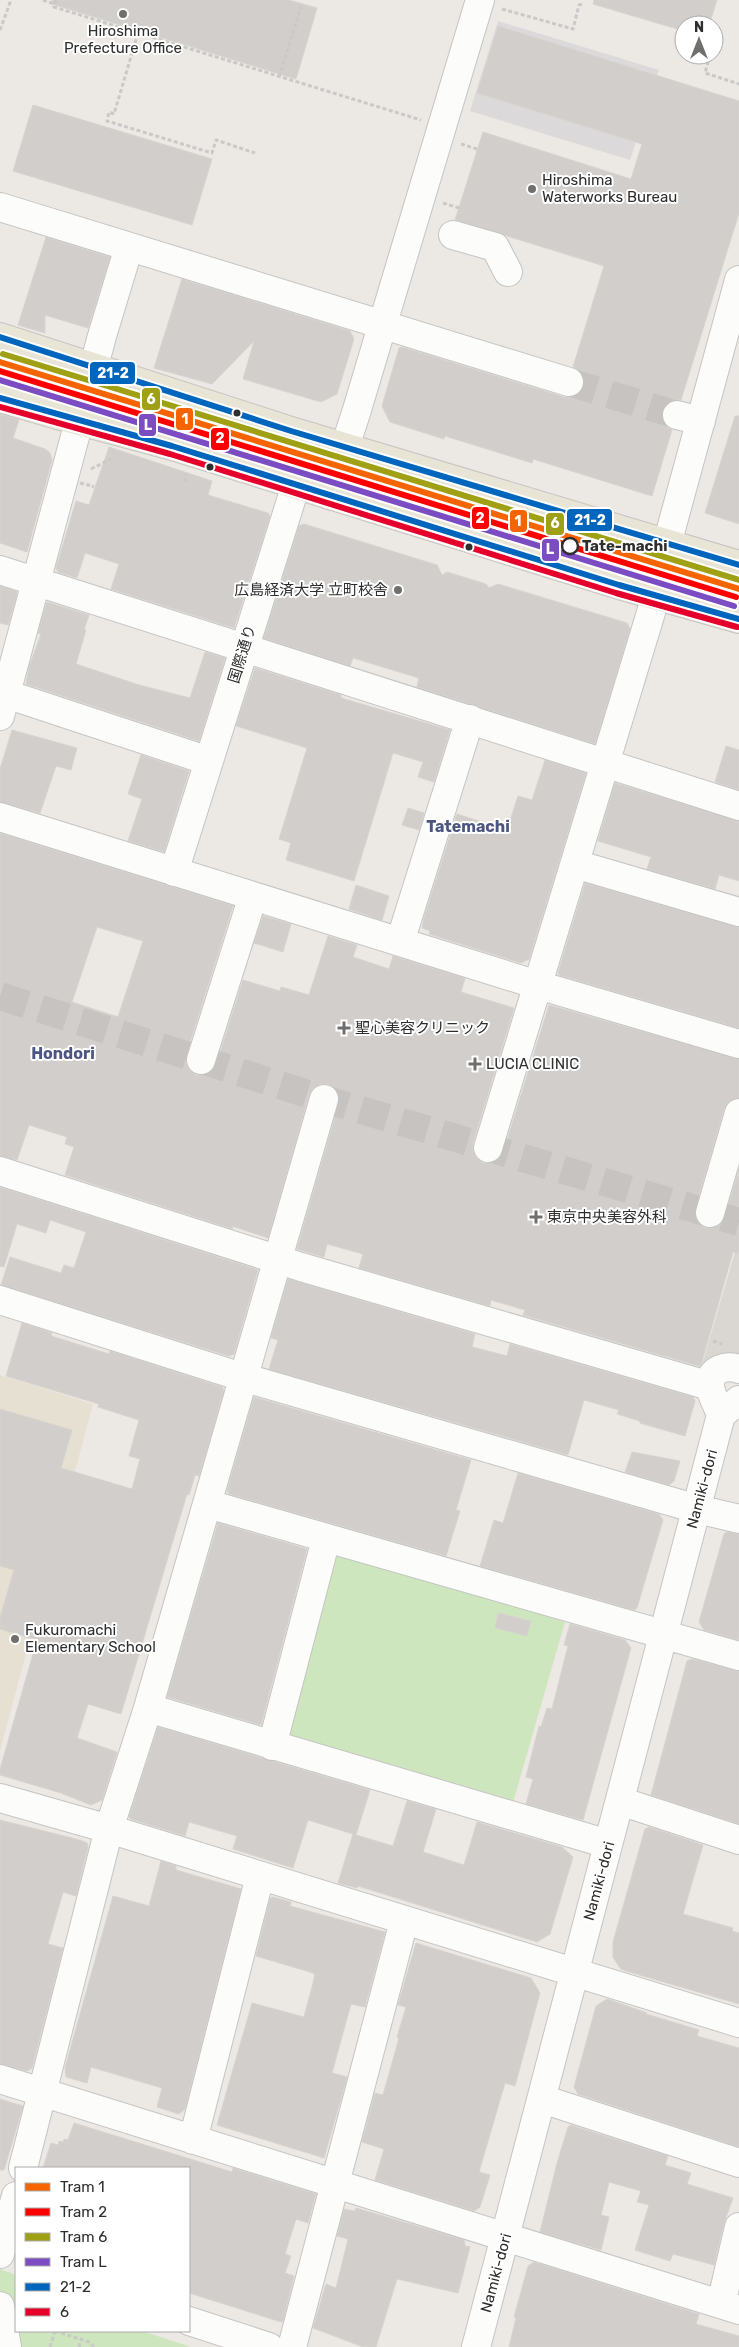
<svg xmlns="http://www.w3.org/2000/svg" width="739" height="2347" font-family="Rubik,'Noto Sans JP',sans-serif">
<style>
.industrial{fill:#dcd9db}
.education{fill:#e6e0d3}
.green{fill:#cee6be}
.plaza{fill:#dad6d2}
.building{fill:#d1cecb;stroke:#d7d4d0;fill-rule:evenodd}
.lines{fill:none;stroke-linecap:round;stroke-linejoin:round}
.minor-tunnel{stroke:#c6c3c0;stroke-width:28;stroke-dasharray:28 14;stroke-linecap:butt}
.minor-casing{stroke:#c5c4c5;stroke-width:30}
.major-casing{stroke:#c6c5c4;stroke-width:30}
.path{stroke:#c9c9c8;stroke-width:3;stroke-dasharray:4 2.5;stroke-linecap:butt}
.minor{stroke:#fcfcfb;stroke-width:28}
.major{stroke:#e8e4d6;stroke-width:28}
.path-bridge{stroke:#c9c9c8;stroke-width:3;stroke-dasharray:4 2.5;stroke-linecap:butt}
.bus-1-casing{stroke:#fff;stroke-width:10}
.bus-2-casing{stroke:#fff;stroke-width:10}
.bus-1{stroke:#0065bd;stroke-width:6}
.bus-2{stroke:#e4002b;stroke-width:6}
.tram-1-casing{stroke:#fff;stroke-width:10}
.tram-2-casing{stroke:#fff;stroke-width:10}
.tram-3-casing{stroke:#fff;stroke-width:10}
.tram-4-casing{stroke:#fff;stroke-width:10}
.tram-1{stroke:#f56400;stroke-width:6}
.tram-2{stroke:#f00;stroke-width:6}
.tram-3{stroke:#a0a015;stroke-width:6}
.tram-4{stroke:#7b4cc2;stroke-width:6}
.poi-dot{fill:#706f6e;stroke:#fff;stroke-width:2}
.bus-dot{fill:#2e2e2e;stroke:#fff;stroke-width:2}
.stop-dot{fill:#fff;stroke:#2e2e2e;stroke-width:2.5}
.labels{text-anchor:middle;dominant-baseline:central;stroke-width:4;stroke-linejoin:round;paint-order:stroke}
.poi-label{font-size:15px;fill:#2e2e2e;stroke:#fff;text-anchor:start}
.stop-label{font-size:15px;font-weight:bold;fill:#2e2e2e;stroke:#fff;text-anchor:start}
.street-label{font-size:15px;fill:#2e2e2e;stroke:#fff}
.neighbourhood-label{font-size:16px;font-weight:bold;fill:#4d5680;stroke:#fff}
.line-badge{stroke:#fff;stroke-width:2}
.badge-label{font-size:14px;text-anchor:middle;font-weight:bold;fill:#fff}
</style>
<rect width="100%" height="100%" fill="#ece8e4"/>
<path class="industrial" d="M498,21L659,70L630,160L470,111Z"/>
<path class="education" d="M0,1375L93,1404L0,1751Z"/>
<path class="green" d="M342,1555L565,1622L512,1806L289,1738L287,1727L331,1560Z
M0,2269L16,2275V2331H142L191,2347H0Z"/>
<path class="plaza" d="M739,1238V1358L708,1373L691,1371L702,1365Z"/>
<path class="building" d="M52,0H289L317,8L296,79L52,4Z
M594,0H717L709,25H684V31L593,4Z
M498,26L739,101V213L681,400H672L666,404L662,411V420L666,426L672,430L652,496L533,459L532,463L445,436L444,439L390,422L382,406L399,348L402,347L564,397H572L579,394L584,386V378L581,372L573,367L604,266L455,220L483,132L631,179L642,144L477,93Z
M33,105L212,159L192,225L13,171Z
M46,237L110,257L88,328L45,315V333L18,325Z
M182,279L350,331L354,339L337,394L321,402L243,379L254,341L212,384L154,368Z
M0,414L19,420L13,438L45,449L50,453L52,460L27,552L0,543Z
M735,416H739V524L705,513Z
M109,447L212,481L208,495L268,513L270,516L234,628L111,589L119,564L85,553L77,578L58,572L56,568L76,501L89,505Z
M304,524L437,565L442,575L447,572L486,584L489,588L498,584L627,623L630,629L595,744L417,687L419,678L353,658L350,666L264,638L299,526Z
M0,586L16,591L17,594L8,625L0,623Z
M47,602L89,615L84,630H86L76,664L139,685L190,698L205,652L225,658L199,741L26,684L29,667L41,634L38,633Z
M255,668L341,695V698L450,730L434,782L418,777L423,762L393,753L354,881L286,860L291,843L279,839L307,748L236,726Z
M12,730L77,748L71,770L56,766L40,813L0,802V769Z
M726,746L739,750V790L715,782Z
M141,755L189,771L164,852L128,841L142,799L128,794Z
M545,760L586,773L529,959L521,963L429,934L430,931L422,928L424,918L457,814L507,830L518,796L532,800Z
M615,783L739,821V881L719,875L715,889L647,869L651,857L598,841Z
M408,808L424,813L419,830L402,825Z
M0,833L233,906L186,1055V1064L190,1071L196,1075H205L212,1071L216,1065L243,980L280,991L281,987L309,995L328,936L357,945L353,957L389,969L393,956L465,978L461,992L514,1008L473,1143V1152L477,1159L483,1163H492L499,1159L503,1153L549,1005L739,1059V1098L729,1101L724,1109L695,1209V1217L698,1223L705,1228H713L720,1225L725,1217L739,1169V1254L733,1252L701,1365L699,1366L523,1315L525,1310L491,1300L490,1306L359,1268L363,1254L327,1244L324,1257L297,1249L339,1103V1095L336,1089L329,1084H320L313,1088L309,1095L268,1238L232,1226L233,1229L65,1175L74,1147L65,1144L67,1137L29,1125L17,1160L0,1156ZM97,927L143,941L118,1017L72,1002Z
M585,883L739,927V1028L559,975L558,973Z
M356,885L389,896L382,920L349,909Z
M263,916L291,924L283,952L254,943Z
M0,1187L258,1270L234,1354L229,1356L1,1285L10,1257L61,1273L64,1265L74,1268L86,1232L50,1220L46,1233L17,1224L4,1267L0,1266Z
M288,1279L475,1334L472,1347L507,1356L510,1344L693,1397L695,1401L685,1436L640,1423V1421L617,1414L619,1410L584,1400L568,1455L269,1369L278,1340L271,1338Z
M22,1323L52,1333L51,1336L109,1354L110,1351L222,1387L224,1390L199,1476L195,1475L189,1495L187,1494L121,1714L88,1704L77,1738L117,1752L102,1800L91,1805L61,1793L0,1775V1769L37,1640L0,1629V1617L14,1570L0,1566V1409L72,1430L61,1468L132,1489L140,1459L129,1456L139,1420L98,1407L99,1404L6,1376Z
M254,1397L471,1460L456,1510L460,1511L446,1556L229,1494L227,1491Z
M632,1452L680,1461L674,1481L669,1485L625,1472Z
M518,1473L659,1514L663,1520L637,1608L634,1610L480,1566L494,1520L503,1523Z
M218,1523L307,1549L261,1725L167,1697Z
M727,1532L739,1534V1640L704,1630L699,1622L724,1534Z
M498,1613L531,1621L527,1636L495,1628Z
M570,1624L625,1640L631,1648L583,1820L526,1804L533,1779L526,1777L539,1726L541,1727L547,1708L552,1709L568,1646L564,1645Z
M692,1659L739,1671V1824L651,1795L687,1661Z
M158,1727L370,1790L356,1835L393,1846L407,1801L436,1809L423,1852L464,1865L477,1822L562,1847L573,1857L550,1934L537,1942L358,1886L357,1888L338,1883L353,1834L308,1820L293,1868L233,1849L237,1836L189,1822L185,1836L131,1819L129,1817Z
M0,1820L80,1840L87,1843L88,1847L76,1896L63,1892L48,1944L63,1948L32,2068L27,2071L0,2064Z
M649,1827L703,1845L683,1914L733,1928L732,1931L739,1933V2004L626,1971L621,1969L616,1962L613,1957V1942L645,1829Z
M161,1861L176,1866V1870L241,1889L185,2109L179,2114L157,2107L162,2088L91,2067L87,2083L66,2077L65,2068L113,1896L149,1906Z
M273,1897L291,1902L290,1906L385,1932L365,2007L351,2004L332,2073L347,2077L324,2158L217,2125L252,2003L304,2017L312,1987L315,1974L310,1972L256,1956L270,1899Z
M416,1943L531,1978L540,1993L515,2086L505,2083L479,2172L490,2175L480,2207L474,2211L375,2180L384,2149L362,2142L375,2093L383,2095L399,2038L397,2037L406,2007L398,2005Z
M607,1999L647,2013L646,2014L699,2030L697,2036L739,2048V2147L578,2094L574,2087L596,2006Z
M0,2099L23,2106L4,2170H0Z
M74,2123L232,2172L233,2168L316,2194L308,2223L296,2219L285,2254L291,2256L285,2273L294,2276L283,2321L281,2322L189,2293V2168H43L51,2143L58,2145L59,2141L63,2142L64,2139L68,2140Z
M570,2125L668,2156L665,2165L691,2173L687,2184L733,2198L724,2223L714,2265L673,2254L670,2261L635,2250L649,2205L637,2202L641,2191L609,2182L601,2215L609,2217L601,2250L540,2232L557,2163L568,2127Z
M356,2208L464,2240L465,2246L470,2247L458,2293L397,2279L376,2347H363L313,2328L326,2284L336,2288L348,2239L337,2236L344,2209L355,2211Z
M534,2262L699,2314L696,2324L739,2336V2347H509L516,2318L514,2317L528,2266Z"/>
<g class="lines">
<path class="minor-tunnel" d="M569,382L677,415
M0,996L324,1099L739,1222"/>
<defs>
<path id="minor" d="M0,207L569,382
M453,235L495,247L508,272
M677,415L701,421
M329,495L356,413L480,0
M0,570L739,806
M6,694L209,761
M0,716L102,336L129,247
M0,817L538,985L739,1044
M575,864L739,912
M174,872L311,437
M400,942L470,719
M201,1060L253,896
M488,1148L656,596L667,544L739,280
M0,1171L301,1267L710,1386
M710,1213L739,1113
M0,1300L242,1377L697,1509L739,1519
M739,1369C727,1365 710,1368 710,1385C710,1394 718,1406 721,1415L739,1400
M208,1504L739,1656
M148,1708L608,1844
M272,1746L326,1539
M0,1798L109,1829L739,2023
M620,1801L739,1840
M0,2079L739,2310
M542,2099L739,2163
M193,2140L260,1876
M23,2168L109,1829L148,1708L324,1099
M0,2254L16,2196
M721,2304L739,2227
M0,2306L7,2347
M189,2321L269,2347
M292,2347L404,1921
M476,2347L721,1415"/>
<path id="major" d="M0,337L291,431L739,565
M0,398L57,415L172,446L619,585L739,619"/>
</defs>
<use href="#minor" class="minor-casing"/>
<use href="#major" class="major-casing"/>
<path class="path" d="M43,0L54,4
M56,0L54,7L421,120
M502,9L573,29L579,5L582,4
M0,30L11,0
M138,33L114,114L109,112L107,121L212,153L216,140L255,153
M710,55L705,73L739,84
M279,77L301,7
M461,144L477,149
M443,203L459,208
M91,469L111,459
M185,482V474
M92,486L94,487
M713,1341L722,1344
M55,2331L89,2342L94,2347
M50,2347L55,2331
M79,2347L81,2340"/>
<use href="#minor" class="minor"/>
<use href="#major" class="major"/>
<path class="path-bridge" d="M80,483L92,486"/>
<defs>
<path id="bus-1" d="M0,337L291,431L739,565
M0,398L172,446L619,585L739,619"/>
<path id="bus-2" d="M0,407L170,454L616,593L737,627"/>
</defs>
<use href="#bus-1" class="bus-1-casing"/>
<use href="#bus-2" class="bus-2-casing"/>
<use href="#bus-1" class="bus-1"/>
<use href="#bus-2" class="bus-2"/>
<defs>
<path id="tram-1" d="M0,362L739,589"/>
<path id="tram-2" d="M0,371L736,597"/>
<path id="tram-3" d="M3,354L739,580"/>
<path id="tram-4" d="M0,380L734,606"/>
</defs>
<use href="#tram-1" class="tram-1-casing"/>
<use href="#tram-2" class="tram-2-casing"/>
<use href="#tram-3" class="tram-3-casing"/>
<use href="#tram-4" class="tram-4-casing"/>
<use href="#tram-1" class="tram-1"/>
<use href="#tram-2" class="tram-2"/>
<use href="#tram-3" class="tram-3"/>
<use href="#tram-4" class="tram-4"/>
</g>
<g class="poi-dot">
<circle cx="123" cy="14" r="5"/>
<circle cx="532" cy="189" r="5"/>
<circle cx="398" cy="590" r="5"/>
<path d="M341.5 1020.5h5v5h5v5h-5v5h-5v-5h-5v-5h5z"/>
<path d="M472.5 1056.5h5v5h5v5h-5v5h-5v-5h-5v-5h5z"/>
<path d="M533.5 1209.5h5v5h5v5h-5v5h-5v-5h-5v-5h5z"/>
<circle cx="15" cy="1639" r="5"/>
</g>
<g class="bus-dot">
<circle cx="237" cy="413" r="4.5"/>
<circle cx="210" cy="467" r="4.5"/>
<circle cx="469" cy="547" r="4.5"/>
</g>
<circle class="stop-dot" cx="570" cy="546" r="8"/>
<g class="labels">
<g class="poi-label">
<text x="123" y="31" text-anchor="middle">Hiroshima<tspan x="123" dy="17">Prefecture Office</tspan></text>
<text x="542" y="180">Hiroshima<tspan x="542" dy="17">Waterworks Bureau</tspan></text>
<text x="388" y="590" text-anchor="end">広島経済大学 立町校舎</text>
<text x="355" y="1028">聖心美容クリニック</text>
<text x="486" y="1064">LUCIA CLINIC</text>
<text x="547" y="1217">東京中央美容外科</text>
<text x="25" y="1630">Fukuromachi<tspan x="25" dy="17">Elementary School</tspan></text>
</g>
<g class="stop-label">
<text x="582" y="546">Tate-machi</text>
</g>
<g class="street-label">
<text transform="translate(242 654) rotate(-73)">国際通り</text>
<text transform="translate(702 1489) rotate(-75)">Namiki-dori</text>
<text transform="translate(599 1881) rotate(-75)">Namiki-dori</text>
<text transform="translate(496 2273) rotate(-75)">Namiki-dori</text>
</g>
<g class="neighbourhood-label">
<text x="468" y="826">Tatemachi</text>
<text x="63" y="1053">Hondori</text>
</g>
</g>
<g class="line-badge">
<rect x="89" y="361" width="47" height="24" rx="5" fill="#0065bd"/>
<rect x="141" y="387" width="20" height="24" rx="5" fill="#a0a015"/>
<rect x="175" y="407" width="19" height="24" rx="5" fill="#f56400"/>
<rect x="138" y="413" width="19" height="24" rx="5" fill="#7b4cc2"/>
<rect x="210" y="427" width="20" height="24" rx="5" fill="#f00"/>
<rect x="471" y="506" width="19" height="24" rx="5" fill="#f00"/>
<rect x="566" y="508" width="47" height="24" rx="5" fill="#0065bd"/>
<rect x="509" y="509" width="19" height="24" rx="5" fill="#f56400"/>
<rect x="545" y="512" width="20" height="24" rx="5" fill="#a0a015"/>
<rect x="541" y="538" width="19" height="24" rx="5" fill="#7b4cc2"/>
</g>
<g class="badge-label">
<text x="113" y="378">21-2</text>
<text x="151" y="404">6</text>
<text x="185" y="424">1</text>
<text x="148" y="430">L</text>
<text x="220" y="443">2</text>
<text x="480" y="523">2</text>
<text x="590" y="525">21-2</text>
<text x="518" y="526">1</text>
<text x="555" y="528">6</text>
<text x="550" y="554">L</text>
</g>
<rect x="15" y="2167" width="175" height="165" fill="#ffffff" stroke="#ababab"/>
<rect x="25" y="2183" width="25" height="8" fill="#f56400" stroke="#ababab"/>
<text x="60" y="2192" font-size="15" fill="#2e2e2e">Tram 1</text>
<rect x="25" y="2208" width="25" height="8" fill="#ff0000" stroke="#ababab"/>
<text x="60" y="2217" font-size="15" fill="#2e2e2e">Tram 2</text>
<rect x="25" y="2233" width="25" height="8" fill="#a0a015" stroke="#ababab"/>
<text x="60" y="2242" font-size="15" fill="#2e2e2e">Tram 6</text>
<rect x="25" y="2258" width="25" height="8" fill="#7b4cc2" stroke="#ababab"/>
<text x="60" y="2267" font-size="15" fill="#2e2e2e">Tram L</text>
<rect x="25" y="2283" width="25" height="8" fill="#0065bd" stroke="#ababab"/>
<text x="60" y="2292" font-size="15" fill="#2e2e2e">21-2</text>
<rect x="25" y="2308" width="25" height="8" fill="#e4002b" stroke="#ababab"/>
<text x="60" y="2317" font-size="15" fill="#2e2e2e">6</text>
<g transform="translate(699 40)"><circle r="24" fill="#ffffff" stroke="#ababab"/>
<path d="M0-4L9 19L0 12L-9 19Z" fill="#706f6e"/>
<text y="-8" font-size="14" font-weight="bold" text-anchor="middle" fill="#2e2e2e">N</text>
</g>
</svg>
